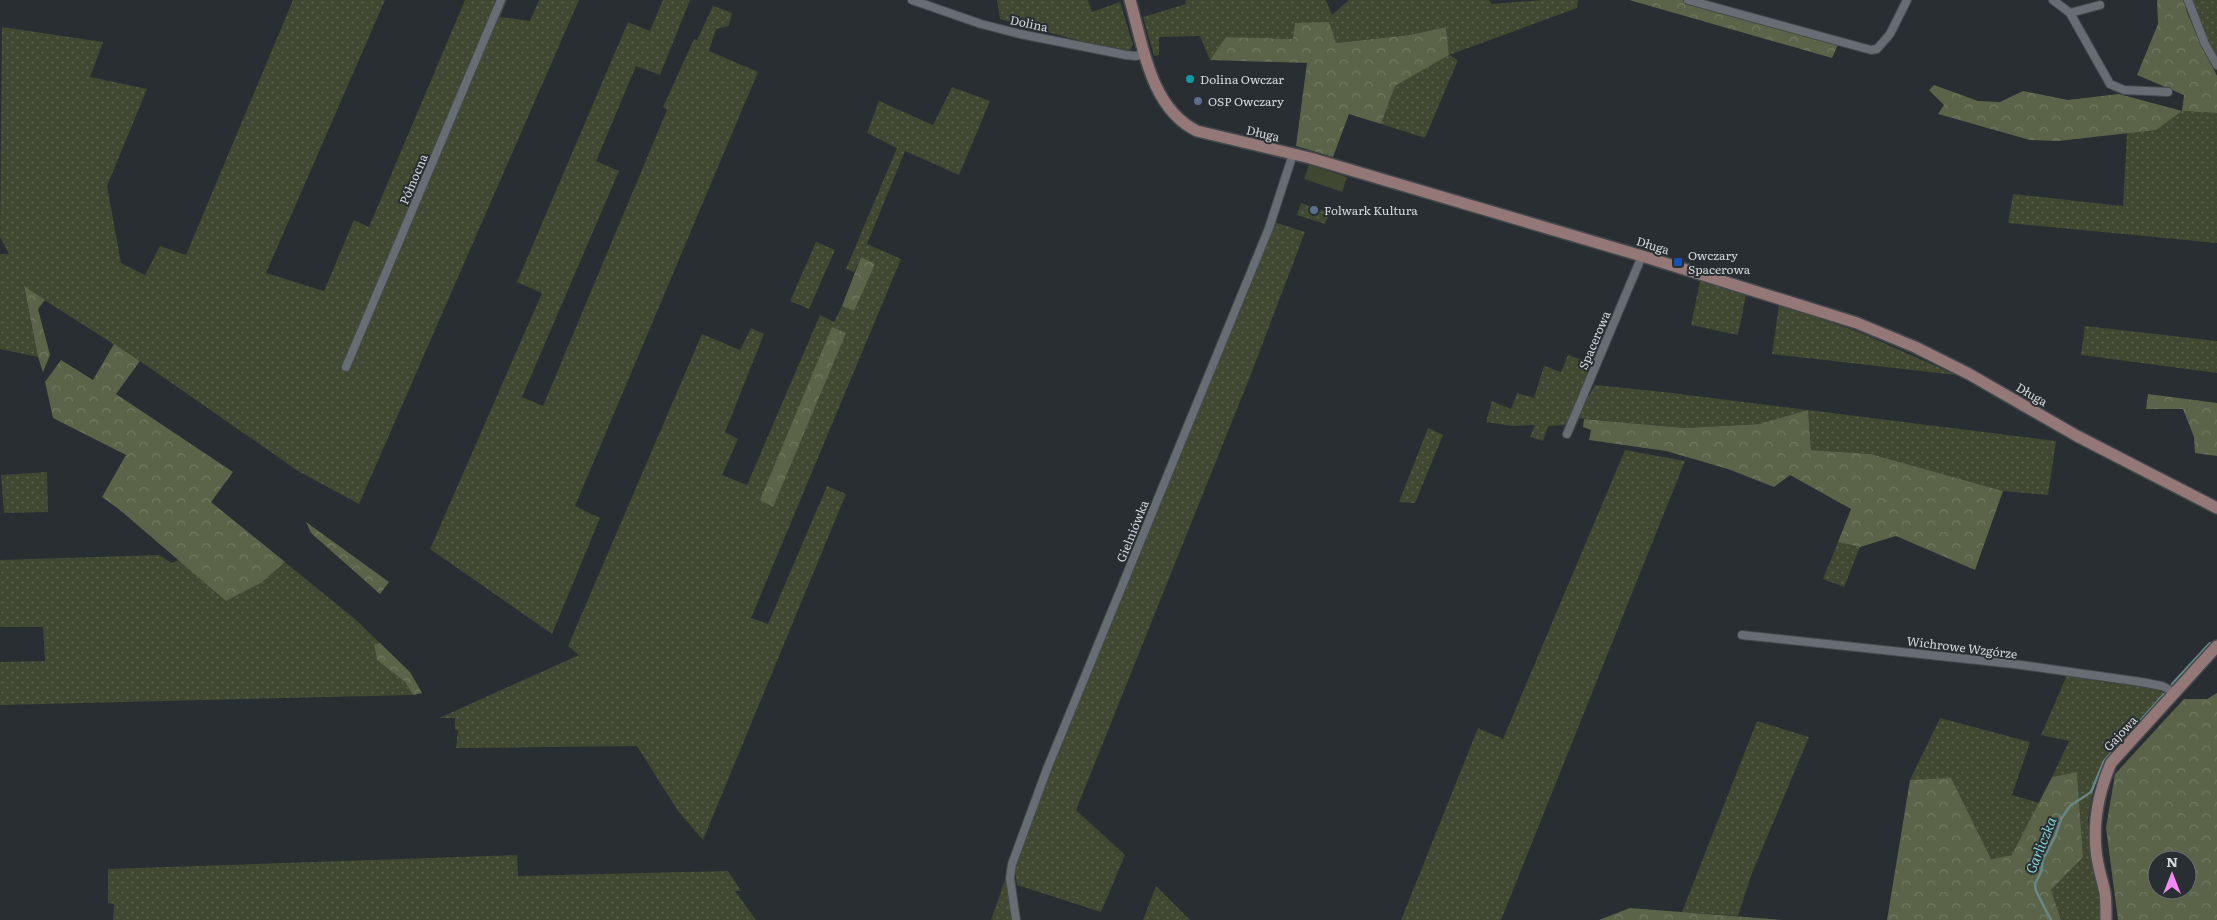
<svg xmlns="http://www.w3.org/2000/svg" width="2217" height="920" font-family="Literata,serif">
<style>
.green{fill:url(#green-dots)}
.forest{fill:url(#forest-crowns);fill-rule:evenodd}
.pitch{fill:#404831}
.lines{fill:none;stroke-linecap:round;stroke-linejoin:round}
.stream{stroke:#698787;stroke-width:2.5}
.street-casing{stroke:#44494c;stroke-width:10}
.secondary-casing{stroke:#44494c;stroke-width:14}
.street{stroke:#676d72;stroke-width:8}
.secondary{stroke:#947878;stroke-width:11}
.culture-dot{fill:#0f9aa8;stroke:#282e32;stroke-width:2}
.service-dot{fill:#5c6f8a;stroke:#282e32;stroke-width:2}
.transit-dot{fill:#1a4fb4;stroke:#282e32;stroke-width:2}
.labels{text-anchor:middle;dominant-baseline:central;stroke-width:4;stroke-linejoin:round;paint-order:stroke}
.street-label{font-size:12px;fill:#d5d9dc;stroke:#282e32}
.poi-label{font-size:12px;fill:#d5d9dc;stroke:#282e32;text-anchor:start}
.water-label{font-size:14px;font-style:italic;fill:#85d1d0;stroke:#282e32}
</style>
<defs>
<pattern id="green-dots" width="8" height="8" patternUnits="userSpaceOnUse" patternTransform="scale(1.25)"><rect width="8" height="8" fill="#404831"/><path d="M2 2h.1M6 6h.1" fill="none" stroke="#5b624e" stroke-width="1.8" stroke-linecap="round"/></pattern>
<pattern id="forest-crowns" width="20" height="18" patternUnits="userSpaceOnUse" patternTransform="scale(1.25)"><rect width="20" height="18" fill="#5b6448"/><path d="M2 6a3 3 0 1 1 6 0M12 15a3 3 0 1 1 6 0" fill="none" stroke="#727a62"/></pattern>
</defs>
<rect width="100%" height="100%" fill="#282e32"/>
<path class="green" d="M293,0H385L266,273L324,291L354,220L369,227L465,0H507L500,17L530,21L539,0H579L359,504L298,471L140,361L24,287L38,357L0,349V254H9L0,237L2,27L103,42L90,77L147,89L107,186L121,263L145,275L160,246L186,255Z
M663,0H690L660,75L636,66L596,161L619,171L522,397L543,406L667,110L663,107L694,39L697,40L713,6L732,13L729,26L716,29L709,51L758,72L575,506L600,518L552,634L430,549L542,293L517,282L628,22L650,31Z
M997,0H1088L1092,12L1120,2L1133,45L1129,51L1084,42L1000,19Z
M1185,0H1326L1332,15L1349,0H1489L1492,4L1543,0H1578L1577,8L1449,55L1458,60L1425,138L1381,124L1395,86L1449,55L1446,27L1409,35L1336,43L1296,23L1294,39L1226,37L1210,60L1200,36L1159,37V55L1154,56L1143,17L1186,4Z
M2191,0H2217V61L2207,43Z
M952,87L990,101L959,175L905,151L867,244L901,259L751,618L768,624L827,486L846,494L703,840L678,811L637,746L456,748L458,730H455V718H439L579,655L568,646L702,334L740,350L751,328L764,334L725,432L738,439L722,475L747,485L820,315L834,322L842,306L854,311L861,257L854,272L846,269L897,148L867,133L879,101L933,125Z
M2182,111L2217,113V243L2008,223L2013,194L2123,206L2127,133L2156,129Z
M1301,203L1329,213L1325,224L1297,215Z
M1274,222L1305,232L1251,374L1076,810L1125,855L1101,912L1017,885L1015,867L1046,779Z
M816,242L835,250L809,309L790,301Z
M1700,281L1746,295L1738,335L1691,325Z
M1779,305L1859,332L1956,375L1772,354Z
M2085,326L2217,341V373L2081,355Z
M1568,355L1593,364L1567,425L1548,426L1543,441L1530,437L1535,425L1512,426L1486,422L1492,401L1511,409L1517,393L1534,398L1544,366L1561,372Z
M1595,385L1664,392L2056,441L2048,495L2003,491L1871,454L1811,450L1808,410L1759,424L1685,428L1576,418Z
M1428,428L1443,435L1415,503L1399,502Z
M1625,450L1685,461L1501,920H1401L1478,728L1503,739Z
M47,472L48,512L4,513L1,475Z
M1838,542L1860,547L1844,587L1823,579Z
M159,555L172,563L179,560L226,601L261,583L285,562L356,620L380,643L374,644L377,660L405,682L413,695L0,705V662L45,661L43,627H0V560Z
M2067,675L2103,682L2157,688L2165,695L2104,763L2095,782L2088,820L2093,856L2102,896L2103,920H2061L2051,890L2083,857L2077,772L2052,777L2069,741L2041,735Z
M1940,718L2030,742L2012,795L2040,803L2012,855L1991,859L1977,832L1910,780Z
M1757,721L1809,737L1752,873L1738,916L1682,912Z
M517,855L518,876L728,871L741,891H735L756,920H113L114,904L108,903V869Z
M1007,874L1012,920H991Z
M1156,886L1190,920H1143Z"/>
<path class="forest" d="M1629,0H1690L1839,42L1832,58Z
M2157,0H2184L2187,13L2217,76V113L2182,111L2156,130L2058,141L2030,140L1938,114L1944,105L1929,90L1934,85L1978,101L2000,102L2023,91L2068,100L2119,94L2182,111L2184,95L2137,75L2158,24Z
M1329,22L1336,43L1409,35L1446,27L1449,55L1395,86L1381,124L1349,114L1333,157L1296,146L1307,63L1210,60L1226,37L1293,39L1295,23Z
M861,257L875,264L854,311L842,306Z
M24,286L45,300L38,309L50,355L43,372L38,357Z
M832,327L846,333L773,507L760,500Z
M114,344L140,361L116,394L233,472L211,502L285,562L261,583L226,601L120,510L102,497L126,455L53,418L45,382L61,360L93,380Z
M2148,394L2217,403V456L2195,453L2194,437L2183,409H2146Z
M1808,410L1811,450L1871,454L2003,491L1975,570L1896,536L1860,547L1838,542L1851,509L1790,475L1774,487L1728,469L1666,451L1589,440L1591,430L1583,427L1584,419L1685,428L1759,424Z
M306,522L389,582L380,594L311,533Z
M380,643L410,672L422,693L413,695L405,682L377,660L374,644Z
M2217,693V920H2118L2106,828L2115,774L2184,699H2207ZM2157,860H2187V890H2157Z
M2077,772L2083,857L2051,890L2061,920H1887L1910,780L1951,778L1991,859L2012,855L2052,777Z
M1630,908L1783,920H1599Z"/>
<path class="pitch" d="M1309,165L1347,177L1342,192L1304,179Z"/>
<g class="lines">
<path class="stream" d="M2172,684L2210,643
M2051,920L2036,891L2035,884L2041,872L2043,859L2055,837L2061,819L2070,806L2091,792L2104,761L2164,694"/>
<defs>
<path id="street" d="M912,0L981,24L1020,34L1126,55L1136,56L1144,54
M1688,0L1871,50L1877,49L1890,34L1907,0
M2053,0L2070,13L2110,84L2124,90L2168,92
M2188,0L2205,44L2217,65
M2070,13L2100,5
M346,367L501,0
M1567,434L1642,256
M1742,635L2014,664L2141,682L2162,686L2176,693
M1016,920L1010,878L1012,864L1047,769L1269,228L1293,154"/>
<path id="secondary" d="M1130,0C1143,45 1150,108 1197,131L1310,158L1642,256L1857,323L1915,347L1969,374L2077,436L2217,508
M2106,920C2106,911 2106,901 2105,893C2102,878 2097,865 2096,850C2093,820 2099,791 2111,763L2217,646"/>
</defs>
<use href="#street" class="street-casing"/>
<use href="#secondary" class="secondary-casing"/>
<use href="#street" class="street"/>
<use href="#secondary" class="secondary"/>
</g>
<circle class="culture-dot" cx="1190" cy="79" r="5"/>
<g class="service-dot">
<circle cx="1198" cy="101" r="5"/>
<circle cx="1314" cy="210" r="5"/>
</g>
<rect class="transit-dot" x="1673" y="257" width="10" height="10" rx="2.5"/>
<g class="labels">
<g class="street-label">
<text transform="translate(1029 23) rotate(12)">Dolina</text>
<text transform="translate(1263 133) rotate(13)">Długa</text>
<text transform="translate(413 179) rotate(-67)">Północna</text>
<text transform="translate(1653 245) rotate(17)">Długa</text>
<text transform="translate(1594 340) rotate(-67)">Spacerowa</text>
<text transform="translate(2032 394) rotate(30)">Długa</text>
<text transform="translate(1132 531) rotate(-68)">Gielniówka</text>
<text transform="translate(1962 647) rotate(7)">Wichrowe Wzgórze</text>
<text transform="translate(2120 733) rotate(-47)">Gajowa</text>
</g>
<g class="poi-label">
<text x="1200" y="79">Dolina Owczar</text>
<text x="1208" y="101">OSP Owczary</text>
<text x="1324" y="210">Folwark Kultura</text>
<text x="1688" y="255">Owczary<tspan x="1688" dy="14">Spacerowa</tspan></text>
</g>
<g class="water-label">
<text transform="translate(2040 845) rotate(-68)">Garliczka</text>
</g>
</g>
<g transform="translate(2172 875)"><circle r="24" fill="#282e32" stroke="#6d7276"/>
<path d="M0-4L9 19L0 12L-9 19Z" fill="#f28af2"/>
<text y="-8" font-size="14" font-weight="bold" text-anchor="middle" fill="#d5d9dc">N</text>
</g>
</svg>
